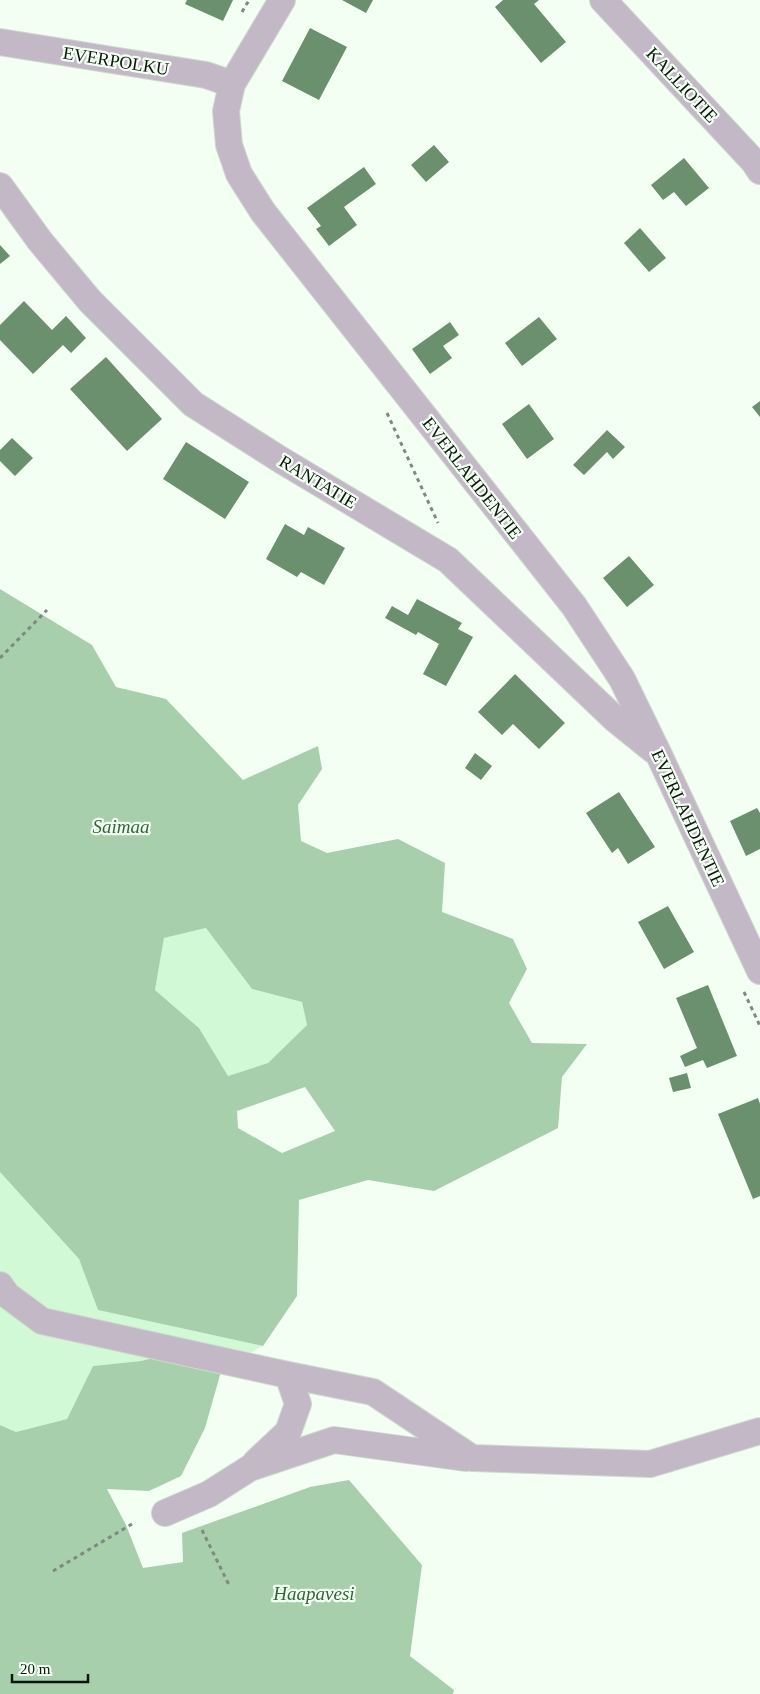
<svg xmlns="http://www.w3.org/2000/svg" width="760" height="1694" font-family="'Times New Roman',serif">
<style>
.green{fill:#d2f9d5}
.water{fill:#a8cfab;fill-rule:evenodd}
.building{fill:#6b906e}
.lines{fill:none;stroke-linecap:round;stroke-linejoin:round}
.minor-casing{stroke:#cfdacf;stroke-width:28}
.path{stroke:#7e897f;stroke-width:3;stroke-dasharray:4 4;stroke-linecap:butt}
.minor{stroke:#c3b9c6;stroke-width:26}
.labels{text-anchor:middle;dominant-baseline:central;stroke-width:4.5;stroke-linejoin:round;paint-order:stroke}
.street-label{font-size:18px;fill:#0c160d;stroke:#f4fff4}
.water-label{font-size:19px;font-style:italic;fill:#2f6636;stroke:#f4fff4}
</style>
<rect width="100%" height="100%" fill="#f4fff4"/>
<path class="green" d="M207,928L252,989L302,1002L307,1025L268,1063L228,1076L199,1028L155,990L164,938Z
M0,1172L79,1259L98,1310L263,1346L222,1368L170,1354L141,1361L93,1366L67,1419L16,1432L0,1425Z"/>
<path class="water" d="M0,589L92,645L116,687L166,699L243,780L318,746L322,769L298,805L301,841L327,853L398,839L445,863L442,912L513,939L527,969L509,1003L532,1043L587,1044L562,1077L558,1128L434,1191L368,1180L299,1200L297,1296L263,1346L98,1310L79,1259L0,1172ZM206,928L252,989L302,1002L307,1025L268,1063L228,1076L199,1028L155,990L164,938ZM305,1087L335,1131L282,1153L238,1128L237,1111Z
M170,1354L222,1368L205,1428L181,1476L149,1491L107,1489L126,1525L143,1568L183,1562L182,1533L310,1487L349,1480L422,1565L410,1656L454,1690L453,1694H0V1425L16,1432L67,1419L93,1366L141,1361Z"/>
<path class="building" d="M187,0H233L223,21L185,4Z
M342,0H373L366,13Z
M503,0H539L534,4L566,42L541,63L495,7Z
M310,28L347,47L319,100L282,81Z
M434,145L449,162L426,182L411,165Z
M684,158L709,188L686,206L674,192L663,200L651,185Z
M364,167L376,184L344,207L357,225L329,246L316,229L321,226L307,208Z
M640,228L666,258L649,272L624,243Z
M0,245L10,256L0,264Z
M24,301L52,330L66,316L86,338L71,353L63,345L33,374L0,340V325Z
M539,317L557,339L522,366L505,343Z
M450,322L459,335L443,346L452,358L430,374L412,349Z
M106,357L162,419L127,451L70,389Z
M760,401V417L752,407Z
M529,404L554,439L527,459L502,424Z
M607,430L625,447L613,459L607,452L584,475L573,465Z
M12,438L33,458L15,476L0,461V450Z
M186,442L249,482L225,519L163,479Z
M285,524L304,535L308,527L345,548L324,585L301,572L297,577L266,559Z
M629,556L654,585L627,607L603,578Z
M417,599L462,623L458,629L473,637L446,686L423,674L439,644L418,632L416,635L385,618L392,606L408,615Z
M515,674L565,723L539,749L513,724L502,735L478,712Z
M475,753L492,766L481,780L465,768Z
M619,792L655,847L628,864L618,848L612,853L586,813Z
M757,808L760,813V849L746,856L730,821Z
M668,906L694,952L664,969L638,922Z
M708,985L737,1056L707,1068L703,1060L685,1067L680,1056L697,1048L676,998Z
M687,1073L691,1088L673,1092L669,1078Z
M758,1098L760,1104V1196L753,1199L718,1114Z"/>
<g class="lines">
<defs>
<path id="minor" d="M282,0L232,84L226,111L229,145L239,174L263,212L574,606L622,679L659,755L760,971
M603,0L754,162L760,171
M0,42L206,75L232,84
M0,186L40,241L90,301L193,404L281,460L448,560L616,720L653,750
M0,1285L7,1295L42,1321L288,1375L373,1392L472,1458L650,1464L760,1431
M256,1462L288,1432L298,1404L288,1375
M165,1513L209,1494L250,1468L334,1440L466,1458"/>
</defs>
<use href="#minor" class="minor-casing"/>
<path class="path" d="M242,12L249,0
M387,413L438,523
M0,658L47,610
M744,992L760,1026
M202,1530L229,1585
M53,1571L132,1524"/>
<use href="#minor" class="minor"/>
</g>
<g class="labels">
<g class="street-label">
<text transform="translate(116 61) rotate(9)">EVERPOLKU</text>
<text transform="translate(682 85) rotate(47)">KALLIOTIE</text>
<text transform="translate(472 478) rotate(52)">EVERLAHDENTIE</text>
<text transform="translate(318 482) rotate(31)">RANTATIE</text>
<text transform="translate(688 818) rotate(65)">EVERLAHDENTIE</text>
</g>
<g class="water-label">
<text x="121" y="826">Saimaa</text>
<text x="314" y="1593">Haapavesi</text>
</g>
</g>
<path d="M12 1674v8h76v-8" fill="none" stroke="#0c160d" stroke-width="2.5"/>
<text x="20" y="1674" font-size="15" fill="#0c160d" stroke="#f4fff4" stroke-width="4" paint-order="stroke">20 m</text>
</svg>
